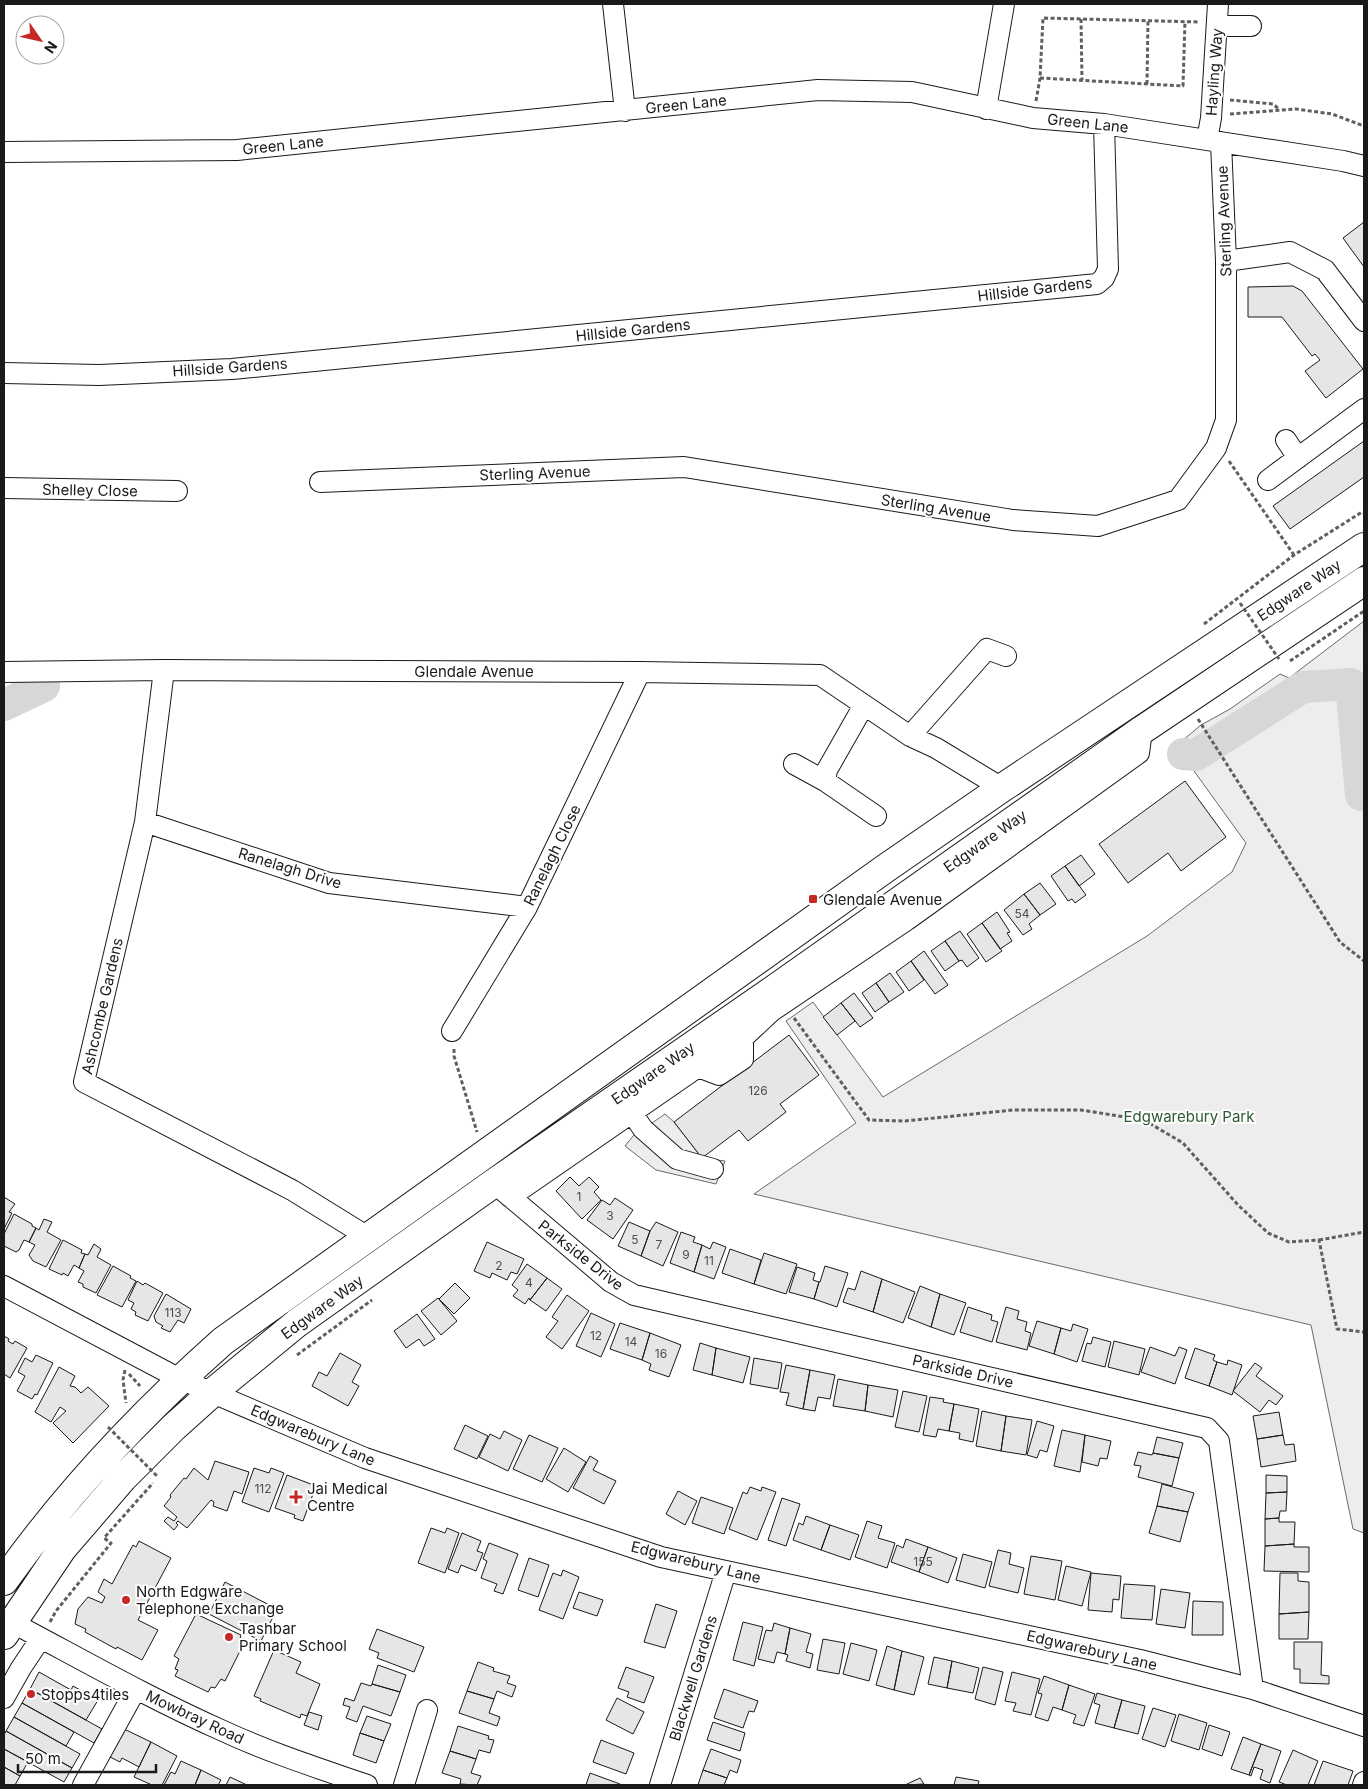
<svg xmlns="http://www.w3.org/2000/svg" width="1368" height="1789" font-family="Inter,sans-serif">
<style>
.built{fill:#ededed;stroke:#6a6a6a}
.lines{fill:none;stroke-linecap:round;stroke-linejoin:round}
.river{stroke:#d7d7d7;stroke-width:32}
.building{fill:#e6e6e6;stroke:#1a1a1a}
.minor-casing{stroke:#1a1a1a;stroke-width:22}
.highway-casing{stroke:#1a1a1a;stroke-width:30}
.path{stroke:#5f5f5f;stroke-width:3;stroke-dasharray:4 2.5;stroke-linecap:butt}
.minor{stroke:#fff;stroke-width:20}
.highway{stroke:#fff;stroke-width:28}
.path-bridge{stroke:#5f5f5f;stroke-width:3;stroke-dasharray:4 2.5;stroke-linecap:butt}
.poi-dot{fill:#c62828;stroke:#fff;stroke-width:2}
.labels{text-anchor:middle;dominant-baseline:central;stroke-width:4;stroke-linejoin:round;paint-order:stroke}
.number-label{font-size:12px;fill:#4d4d4d}
.street-label{font-size:15px;fill:#1a1a1a;stroke:#fff}
.poi-label{font-size:15px;fill:#1a1a1a;stroke:#fff;text-anchor:start}
.park-label{font-size:15px;fill:#2b5a34;stroke:#fff}
</style>
<rect width="100%" height="100%" fill="#fff"/>
<path class="built" d="M1364,621V1533L1353,1529L1311,1325L754,1194L856,1123L786,1021L813,1002L883,1097L1147,936L1232,872L1246,843L1176,746L1201,725L1230,709L1280,674L1289,678Z
M665,1114L674,1122L702,1158L725,1161L716,1184L656,1170L625,1146L633,1136Z"/>
<g class="lines">
<path class="river" d="M4,705L44,686
M1215,743L1303,687L1351,684L1361,795H1364
M1183,754L1196,755L1210,746"/>
</g>
<path class="building" d="M1364,222V267L1343,238Z
M1293,286L1302,291L1363,369L1326,398L1305,371L1320,360L1315,354L1312,356L1282,317H1248V287Z
M1364,441V477L1290,529L1273,506Z
M1185,781L1226,837L1181,871L1168,853L1128,883L1099,844Z
M1081,855L1095,874L1079,886L1065,866Z
M1065,866L1086,895L1075,903L1072,899L1068,901L1051,876Z
M1040,883L1056,904L1040,915L1024,894Z
M1024,894L1040,915L1029,924L1032,929L1023,935L1004,910Z
M997,912L1010,932L1007,933L1012,941L1000,949L982,923Z
M982,923L1002,951L986,962L967,934Z
M960,931L979,958L967,967L962,960L959,961L945,941Z
M945,941L959,961L945,971L931,951Z
M924,951L948,985L935,994L911,961Z
M911,961L924,980L909,991L896,972Z
M890,973L904,992L889,1002L876,983Z
M876,983L889,1002L875,1012L862,993Z
M854,993L873,1018L860,1027L841,1003Z
M841,1003L855,1021L837,1035L823,1017Z
M789,1035L819,1075L780,1104L786,1112L748,1141L739,1130L702,1158L674,1122Z
M570,1177L579,1186L589,1177L599,1187L594,1192L601,1200L582,1219L556,1191Z
M4,1197L15,1204L9,1212L12,1213L4,1229Z
M615,1198L633,1210L613,1239L587,1220L602,1200L610,1205Z
M14,1214L32,1224V1226L36,1228L29,1242L24,1240L19,1250L16,1252L4,1246V1234Z
M44,1219L52,1222L47,1232L61,1240L46,1267L33,1261L29,1255L35,1245L29,1242L36,1228L39,1230Z
M629,1222L650,1231L641,1256L618,1246Z
M656,1222L678,1232L663,1266L641,1256L650,1231Z
M681,1232L695,1237L693,1242L702,1245L694,1272L670,1263Z
M63,1240L82,1250L81,1253L85,1254L79,1268L74,1265L68,1276L63,1273L62,1275L49,1269Z
M487,1242L524,1259L517,1274L511,1272L507,1280L492,1273L490,1278L474,1271Z
M713,1242L726,1247L714,1279L694,1272L702,1245L710,1249Z
M94,1244L101,1249L97,1257L111,1265L96,1293L83,1287V1284L78,1282L84,1271L79,1268L85,1254L88,1255Z
M730,1249L761,1260L754,1284L722,1273Z
M764,1253L797,1264L786,1294L754,1284Z
M527,1264L547,1278L530,1300L529,1298L525,1304L513,1296L518,1290L512,1285Z
M113,1266L131,1276L130,1278L136,1281L122,1307L97,1295Z
M825,1266L848,1273L837,1307L814,1299L819,1282H820Z
M797,1267L815,1273L813,1280L819,1282L814,1299L789,1292Z
M861,1271L882,1279L873,1312L843,1302L848,1288L855,1290Z
M547,1278L562,1289L546,1311L530,1300Z
M882,1279L915,1292L903,1323L873,1312Z
M137,1281L143,1285L145,1283L163,1293L148,1321L135,1315L136,1312L131,1309L134,1303L128,1300Z
M455,1283L470,1298L454,1314L439,1299Z
M920,1286L940,1294L931,1327L908,1318Z
M166,1294L191,1309L184,1323L178,1320L170,1332L161,1328L163,1326L156,1322L154,1316Z
M940,1294L966,1303L954,1335L931,1327Z
M567,1295L589,1311L562,1349L546,1337L558,1321L552,1317Z
M438,1298L457,1321L441,1335L421,1311Z
M968,1307L992,1315L991,1320L998,1322L992,1342L960,1332Z
M1006,1307L1019,1311L1017,1319L1027,1322L1025,1331L1031,1333L1027,1350L996,1342Z
M591,1313L615,1324L601,1357L576,1346Z
M417,1314L435,1339L424,1346L419,1339L406,1348L394,1331Z
M1037,1321L1061,1328L1054,1354L1029,1346Z
M620,1323L650,1333L642,1360L610,1349Z
M1073,1324L1088,1329L1077,1362L1054,1354L1061,1328L1071,1331Z
M650,1333L681,1345L669,1377L649,1370L651,1364L642,1360Z
M4,1336L9,1339L8,1341L13,1344L15,1341L27,1348L10,1378L4,1374Z
M1093,1337L1111,1342L1105,1367L1082,1361L1087,1343L1091,1344Z
M1114,1341L1145,1349L1139,1375L1108,1367Z
M700,1343L716,1348L712,1375L693,1370Z
M1150,1347L1175,1356L1179,1347L1187,1350L1175,1384L1141,1372Z
M716,1348L750,1357L743,1383L712,1375Z
M1195,1348L1215,1355L1213,1360L1217,1362L1209,1386L1185,1378Z
M340,1353L361,1365L352,1382L359,1386L348,1406L312,1386L319,1372L327,1376Z
M36,1355L53,1363L37,1395L35,1394L32,1399L17,1391L25,1376L18,1372L25,1358L32,1362Z
M754,1358L782,1363L778,1389L750,1384Z
M1228,1360L1242,1365L1232,1395L1209,1386L1217,1362L1227,1365Z
M1255,1363L1262,1368L1256,1376L1283,1396L1276,1405L1269,1400L1260,1412L1233,1391Z
M786,1365L810,1370L803,1409L786,1405L789,1393L780,1392Z
M59,1367L75,1376L70,1386L75,1387L81,1393L88,1387L109,1406L73,1443L53,1423L66,1411L60,1407L51,1422L35,1412Z
M810,1370L835,1375L830,1399L818,1397L815,1411L803,1409Z
M838,1379L868,1385L865,1411L833,1406Z
M868,1385L898,1390L893,1417L865,1411Z
M903,1391L927,1396L919,1432L895,1427Z
M930,1397L944,1399L943,1402L954,1404L949,1431L938,1429L936,1437L923,1435Z
M954,1404L979,1409L973,1442L959,1439L960,1433L949,1431Z
M982,1411L1006,1416L1001,1451L976,1446Z
M1279,1412L1283,1435L1257,1439L1253,1416Z
M1006,1416L1032,1420L1026,1455L1001,1451Z
M1037,1421L1054,1426L1047,1452L1040,1450L1037,1458L1027,1455Z
M465,1425L488,1436L477,1459L454,1449Z
M1062,1430L1085,1435L1080,1472L1054,1466Z
M504,1431L522,1440L508,1471L479,1457L490,1434L500,1439Z
M529,1435L558,1448L542,1482L513,1469Z
M1085,1435L1111,1441L1107,1459L1100,1458L1098,1466L1082,1462Z
M1283,1435L1285,1445L1294,1444L1296,1461L1261,1467L1257,1439Z
M1157,1437L1183,1443L1179,1458L1153,1453Z
M564,1448L586,1462L568,1492L546,1479Z
M1138,1452L1152,1455L1153,1453L1179,1458L1172,1486L1138,1477L1141,1466L1134,1465Z
M590,1456L598,1461L593,1470L616,1481L604,1504L573,1488Z
M215,1461L249,1472L242,1494L234,1491L227,1511L213,1506L214,1502L211,1500L187,1528L178,1521L176,1523L178,1525L174,1530L164,1521L168,1517L174,1521L177,1517L164,1506L171,1497L170,1495L184,1478L186,1479L194,1468L208,1480Z
M254,1468L269,1473L271,1468L284,1473L269,1512L242,1502Z
M287,1475L316,1486L303,1521L294,1518L295,1515L275,1508Z
M1266,1475L1287,1476V1492L1266,1493Z
M1162,1484L1194,1493L1188,1512L1157,1506Z
M750,1487L761,1491L762,1487L776,1492L757,1540L729,1529L743,1492L747,1494Z
M678,1491L697,1501L685,1525L666,1514Z
M1287,1492L1286,1511H1280L1279,1518L1265,1519L1266,1493Z
M701,1497L733,1508L724,1534L692,1523Z
M782,1498L800,1504L786,1546L768,1540Z
M1157,1506L1188,1512L1180,1542L1149,1533Z
M806,1516L830,1525L821,1550L793,1540L799,1523L803,1525Z
M1279,1518V1522H1295L1294,1544L1265,1546V1519Z
M867,1521L882,1526L878,1538L895,1543L887,1568L855,1557Z
M830,1525L859,1535L850,1560L821,1550Z
M431,1528L445,1533L447,1528L459,1533L445,1573L418,1563Z
M462,1533L481,1541L477,1551L483,1553L476,1571L461,1565L458,1573L448,1569Z
M906,1539L928,1547L919,1572L891,1562L897,1545L903,1548Z
M139,1541L171,1558L138,1620L158,1630L142,1660L117,1647L116,1649L85,1632L86,1629L75,1624L78,1609L88,1597L102,1603L105,1597L98,1592L104,1579L112,1584L133,1545L136,1547Z
M489,1543L518,1554L503,1594L494,1591L497,1584L481,1578L487,1561L483,1559Z
M1294,1544V1547H1309V1572L1264,1571L1265,1546Z
M928,1547L957,1558L948,1583L919,1572Z
M998,1550L1011,1553L1009,1564L1024,1568L1018,1593L989,1586Z
M963,1554L992,1562L985,1588L956,1580Z
M1031,1556L1062,1561L1055,1600L1024,1594Z
M529,1558L549,1565L538,1597L518,1590Z
M1066,1566L1091,1572L1082,1606L1058,1600Z
M563,1570L579,1577L563,1619L539,1610L553,1573L561,1576Z
M1091,1573L1121,1576L1119,1600L1113,1599L1112,1612L1088,1610Z
M1280,1573H1298V1581L1309,1582V1612L1279,1614Z
M225,1582L277,1609L261,1641L209,1614Z
M1124,1584L1155,1586L1152,1620L1121,1618Z
M1161,1589L1190,1593L1185,1628L1156,1624Z
M579,1592L603,1600L597,1616L573,1608Z
M1193,1601L1223,1602V1635H1192Z
M656,1604L677,1611L665,1648L644,1642Z
M1309,1612L1308,1639H1279V1614Z
M196,1614L241,1635L239,1643L243,1645L225,1681L221,1679L215,1688L211,1687L208,1692L175,1676L178,1670L175,1669L179,1659L174,1656Z
M743,1622L763,1627L754,1666L733,1660Z
M774,1623L790,1628L785,1654L777,1652L774,1663L758,1659L766,1630L772,1631Z
M790,1628L811,1634L806,1652L813,1654L810,1668L786,1661L788,1655L785,1654Z
M377,1629L424,1647L414,1672L377,1658L379,1653L369,1649Z
M823,1639L845,1643L839,1674L817,1670Z
M1294,1642H1322L1321,1675L1329,1676V1684L1300,1683V1669H1294Z
M851,1643L877,1650L869,1681L843,1674Z
M887,1646L902,1651L894,1690L876,1685Z
M274,1650L301,1662L296,1673L320,1684L307,1716L301,1714L300,1718L260,1701L261,1699L254,1696Z
M902,1651L924,1657L914,1695L894,1690Z
M934,1657L952,1661L947,1688L928,1684Z
M952,1661L979,1668L973,1693L947,1688Z
M478,1662L494,1668L493,1671L510,1676L507,1683L516,1686L512,1697L497,1691L494,1699L467,1691Z
M378,1665L406,1675L400,1692L372,1684Z
M626,1667L654,1677L644,1703L627,1697L629,1692L618,1688Z
M983,1667L1003,1672L995,1705L975,1699Z
M39,1672L71,1690L73,1686L98,1700L86,1720L30,1689Z
M1012,1672L1040,1679L1031,1715L1013,1711L1016,1703L1005,1701Z
M1044,1676L1069,1685L1062,1710L1053,1707L1048,1721L1035,1717L1042,1694L1038,1693Z
M361,1683L371,1686L372,1684L400,1692L391,1716L363,1706L357,1722L346,1718L350,1707L343,1705L345,1698L354,1701Z
M1069,1685L1095,1694L1084,1726L1073,1723L1076,1715L1062,1710Z
M30,1689L102,1729L94,1743L22,1703Z
M724,1689L758,1701L754,1712L749,1711L743,1728L714,1718Z
M467,1691L494,1699L489,1713L500,1717L497,1726L459,1713Z
M1097,1693L1122,1700L1114,1728L1095,1723L1100,1705L1094,1703Z
M617,1698L644,1712L633,1734L606,1720Z
M1122,1700L1145,1706L1138,1734L1114,1728Z
M22,1703L74,1732L66,1746L14,1717Z
M1153,1708L1176,1715L1165,1747L1142,1739Z
M309,1712L322,1716L318,1730L304,1725Z
M1179,1714L1207,1723L1199,1750L1171,1741Z
M367,1716L391,1724L384,1741L360,1733Z
M14,1717L80,1754L72,1768L6,1731Z
M713,1722L745,1733L740,1751L707,1740Z
M1209,1725L1230,1732L1222,1756L1202,1749Z
M458,1726L489,1736L488,1739L494,1740L490,1753L479,1750L476,1759L450,1751Z
M122,1728L151,1742L139,1767L122,1758L120,1762L108,1756Z
M6,1731L72,1768L64,1782L4,1749V1735Z
M360,1733L384,1741L376,1763L353,1755Z
M1243,1737L1261,1744L1249,1775L1231,1769Z
M601,1740L634,1753L626,1774L593,1762Z
M151,1742L177,1756L162,1785H152L134,1777Z
M1261,1744L1281,1751L1270,1783L1260,1779L1263,1770L1254,1767L1251,1776L1249,1775Z
M4,1749L28,1762L20,1776L4,1767Z
M711,1749L741,1760L737,1773L730,1770L727,1778L703,1770Z
M1293,1750L1318,1761L1308,1785H1287L1279,1782Z
M450,1751L476,1759L471,1773L481,1776L477,1785L460,1784L461,1779L442,1773Z
M181,1761L201,1770L195,1785H164L171,1772L175,1774Z
M1323,1761L1353,1771L1348,1785H1314Z
M4,1767L20,1776L15,1785H4Z
M201,1770L221,1780L218,1785H195Z
M703,1770L727,1778L724,1785H698Z
M590,1773L620,1784L619,1785H586Z
M230,1777L247,1785H226Z
M956,1777L979,1781L978,1785H954Z
M920,1778L924,1784L905,1785Z"/>
<g class="lines">
<defs>
<path id="minor" d="M613,4L625,111
M1217,26H1251
M986,109L1004,4
M1207,140L1211,118L1218,4
M4,152L237,150L818,90L912,92L1033,118L1104,124L1343,161L1364,166
M1226,261L1290,252L1325,270L1364,321
M4,373L99,375L232,369L1097,284L1104,278L1108,269L1104,124
M1286,440L1298,458
M1268,480L1364,409
M320,482L684,467L1013,520L1098,526L1178,500L1216,448L1226,420V261L1221,142
M4,488L177,491
M164,670L145,822L84,1082L292,1190L368,1237
M4,672L164,670L640,672L820,675L910,736L936,748L1002,788
M864,705L827,770L825,781L876,816
M910,736L987,649L1006,656
M794,764L825,781
M145,822L329,883L527,907
M452,1031L527,907L640,672
M698,1067L719,1075L743,1059V1038
M632,1113L643,1129L677,1159L713,1169
M494,1183L611,1282L634,1295L1207,1428L1219,1441L1253,1689
M510,1197L698,1067L743,1038L772,1011L907,920L1139,753L1142,730
M4,1286L180,1379L365,1458L661,1557L1140,1660L1253,1689L1364,1726
M4,1623L11,1622C81,1659 149,1698 221,1730C268,1752 318,1768 367,1785
M4,1698L21,1668L41,1638
M83,1785L136,1689
M404,1785L427,1710
M660,1785L726,1571
M1363,1785L1364,1782"/>
<path id="highway" d="M4,1581C67,1492 142,1413 223,1341L886,868L1002,788L1364,547
M4,1635L62,1549L123,1478L174,1427L213,1392L297,1323L494,1183L773,990L1142,730L1364,581"/>
</defs>
<use href="#minor" class="minor-casing"/>
<use href="#highway" class="highway-casing"/>
<path class="path" d="M1081,19L1082,80
M1040,78L1183,86L1185,21
M1147,84L1148,20
M1230,100L1273,104L1279,109
M1036,101L1040,78L1043,18L1199,22
M1230,114L1296,109L1332,114L1364,126
M1229,461L1294,555
M1204,624L1294,555L1362,512L1364,513
M1290,661L1364,611
M1198,719L1340,942L1364,961
M794,1018L869,1120L905,1121L1013,1110H1081L1144,1120L1183,1143L1238,1205L1268,1233L1289,1242L1319,1240L1337,1329L1364,1332
M454,1049V1056L477,1132
M1319,1240L1364,1232
M297,1355L372,1300
M125,1370L123,1380L126,1403
M129,1374L140,1386
M50,1622L56,1611L111,1543L104,1538L153,1483"/>
<use href="#minor" class="minor"/>
<use href="#highway" class="highway"/>
<path class="path-bridge" d="M1240,603L1279,659
M108,1427L158,1477"/>
</g>
<g class="poi-dot">
<rect x="808" y="894" width="10" height="10" rx="2.5"/>
<path d="M293.5 1489.5h5v5h5v5h-5v5h-5v-5h-5v-5h5z"/>
<circle cx="126" cy="1600" r="5"/>
<circle cx="229" cy="1637" r="5"/>
<circle cx="31" cy="1694" r="5"/>
</g>
<g class="labels">
<g class="number-label">
<text x="1022" y="913">54</text>
<text x="758" y="1090">126</text>
<text x="579" y="1196">1</text>
<text x="610" y="1215">3</text>
<text x="635" y="1239">5</text>
<text x="659" y="1244">7</text>
<text x="686" y="1254">9</text>
<text x="709" y="1260">11</text>
<text x="499" y="1265">2</text>
<text x="529" y="1282">4</text>
<text x="173" y="1312">113</text>
<text x="596" y="1335">12</text>
<text x="631" y="1341">14</text>
<text x="661" y="1353">16</text>
<text x="263" y="1488">112</text>
<text x="923" y="1561">155</text>
</g>
<g class="street-label">
<text transform="translate(1214 72) rotate(-86)">Hayling Way</text>
<text transform="translate(686 104) rotate(-6)">Green Lane</text>
<text transform="translate(1088 123) rotate(6)">Green Lane</text>
<text transform="translate(283 145) rotate(-6)">Green Lane</text>
<text transform="translate(1224 221) rotate(-92)">Sterling Avenue</text>
<text transform="translate(1035 289) rotate(-7)">Hillside Gardens</text>
<text transform="translate(633 330) rotate(-6)">Hillside Gardens</text>
<text transform="translate(230 367) rotate(-4)">Hillside Gardens</text>
<text transform="translate(535 473) rotate(-2)">Sterling Avenue</text>
<text transform="translate(90 490) rotate(1)">Shelley Close</text>
<text transform="translate(936 508) rotate(9)">Sterling Avenue</text>
<text transform="translate(1299 590) rotate(-34)">Edgware Way</text>
<text x="474" y="671">Glendale Avenue</text>
<text transform="translate(985 841) rotate(-35)">Edgware Way</text>
<text transform="translate(552 855) rotate(-64)">Ranelagh Close</text>
<text transform="translate(290 868) rotate(17)">Ranelagh Drive</text>
<text transform="translate(102 1006) rotate(-77)">Ashcombe Gardens</text>
<text transform="translate(653 1073) rotate(-35)">Edgware Way</text>
<text transform="translate(581 1255) rotate(38)">Parkside Drive</text>
<text transform="translate(322 1307) rotate(-36)">Edgware Way</text>
<text transform="translate(963 1371) rotate(13)">Parkside Drive</text>
<text transform="translate(313 1435) rotate(23)">Edgwarebury Lane</text>
<text transform="translate(696 1562) rotate(14)">Edgwarebury Lane</text>
<text transform="translate(1092 1650) rotate(13)">Edgwarebury Lane</text>
<text transform="translate(693 1678) rotate(-73)">Blackwell Gardens</text>
<text transform="translate(195 1717) rotate(25)">Mowbray Road</text>
</g>
<g class="poi-label">
<text x="823" y="899">Glendale Avenue</text>
<text x="307" y="1488">Jai Medical<tspan x="307" dy="17">Centre</tspan></text>
<text x="136" y="1591">North Edgware<tspan x="136" dy="17">Telephone Exchange</tspan></text>
<text x="239" y="1628">Tashbar<tspan x="239" dy="17">Primary School</tspan></text>
<text x="41" y="1694">Stopps4tiles</text>
</g>
<g class="park-label">
<text x="1189" y="1116">Edgwarebury Park</text>
</g>
</g>
<rect width="1368" height="1789" fill="none" stroke="#1a1a1a" stroke-width="10"/>
<g transform="translate(40 40) rotate(124)"><circle r="24" fill="#ffffff" stroke="#a3a3a3"/>
<path d="M0-4L9 19L0 12L-9 19Z" fill="#c62828"/>
<text y="-8" font-size="14" font-weight="bold" text-anchor="middle" fill="#1a1a1a">N</text>
</g>
<path d="M18 1764v8h138v-8" fill="none" stroke="#1a1a1a" stroke-width="2.5"/>
<text x="25" y="1764" font-size="15" fill="#1a1a1a" stroke="#ffffff" stroke-width="4" paint-order="stroke">50 m</text>
</svg>
